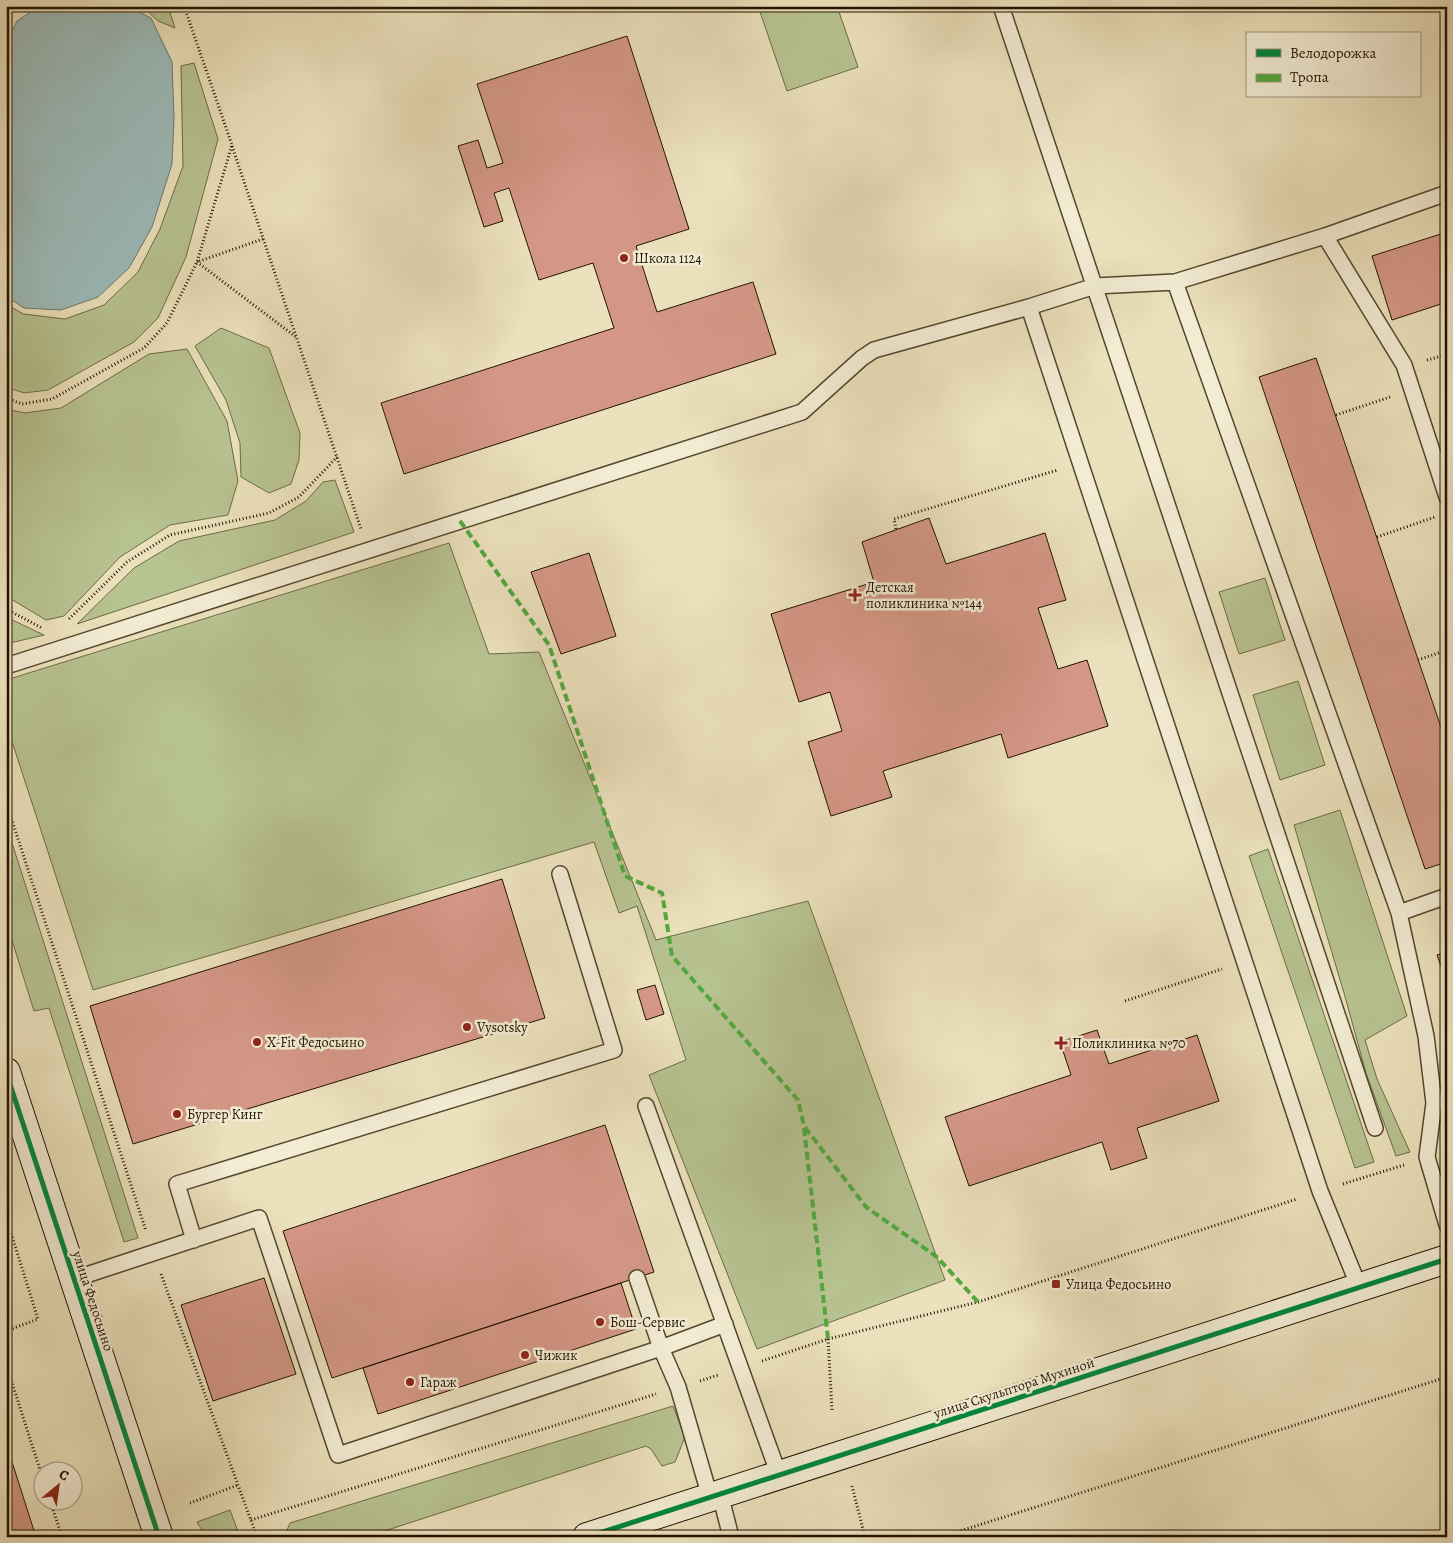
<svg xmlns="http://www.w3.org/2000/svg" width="1453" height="1543" font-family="Alegreya,serif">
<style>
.green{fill:#b7c391;stroke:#6d6b48}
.water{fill:#9cbbba;stroke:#6c7870}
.building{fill:#d49786;stroke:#231300}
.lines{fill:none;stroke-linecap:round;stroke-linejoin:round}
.lane-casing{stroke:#55462f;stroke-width:18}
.secondary-casing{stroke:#231300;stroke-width:30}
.path{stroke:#231300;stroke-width:3;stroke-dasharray:1 2.5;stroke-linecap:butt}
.lane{stroke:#f2ecd3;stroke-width:15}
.secondary{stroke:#f2ecd3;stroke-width:28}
.quiet{stroke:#53a840;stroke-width:4;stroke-dasharray:8 4;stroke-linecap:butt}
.cycleway-casing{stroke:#f2ecd3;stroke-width:8}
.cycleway{stroke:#00873e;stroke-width:5}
.poi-dot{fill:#8f2418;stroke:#f2ecd3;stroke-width:2}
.labels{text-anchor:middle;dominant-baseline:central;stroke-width:5;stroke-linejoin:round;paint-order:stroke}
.poi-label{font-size:14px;fill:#231300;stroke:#f2ecd3;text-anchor:start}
.street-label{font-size:14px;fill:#231300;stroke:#f2ecd3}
</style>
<rect width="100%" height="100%" fill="#ebe1bc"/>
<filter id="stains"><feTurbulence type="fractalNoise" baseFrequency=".004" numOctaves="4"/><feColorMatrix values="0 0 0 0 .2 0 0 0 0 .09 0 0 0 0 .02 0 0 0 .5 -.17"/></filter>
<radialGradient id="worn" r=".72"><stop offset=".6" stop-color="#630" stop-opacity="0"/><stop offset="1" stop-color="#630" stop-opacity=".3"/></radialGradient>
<path class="green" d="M142,6H168L175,28L158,21Z
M758,6H837L858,67L787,91Z
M194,63L218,139L186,257L158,318L134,342L48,390L24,393L6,387V304L23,314L65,319L104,305L138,272L160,229L183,166L181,66Z
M221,328L269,348L300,433L299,460L291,484L269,493L241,477L240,443L226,400L195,346Z
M187,349L227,421L238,481L228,515L170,525L120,557L64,616L46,620L6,596V409L25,413L61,408L149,354Z
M335,480L354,532L77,624L134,568L179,541L275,520L306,501L323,482Z
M449,543L489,654L539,652L656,940L808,901L945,1280L757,1349L649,1075L686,1060L637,906L619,913L594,842L93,990L6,723V680Z
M1265,578L1285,640L1239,654L1219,592Z
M6,617L44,635L6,644Z
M1298,681L1325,765L1280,780L1253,695Z
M1340,810L1407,1016L1365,1040L1377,1079L1410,1152L1396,1156L1366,1073L1344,993L1294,825Z
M6,824L138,1238L124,1242L49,1008L34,1011L6,921V872L13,864L6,843Z
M1268,849L1374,1162L1355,1168L1249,856Z
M673,1406L685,1437L675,1462L662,1466L651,1449L646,1446L366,1537H284L290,1523Z
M230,1510L240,1537H206L197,1522Z"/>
<path class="water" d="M40,6H127L151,18L172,62L174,118L172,164L152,227L129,268L98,297L61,310L24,308L6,296V44L17,21Z"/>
<path class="building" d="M627,36L689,229L636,246L657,312L753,282L776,354L404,474L381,403L614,328L593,263L539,280L509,188L494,193L503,221L484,227L458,146L478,140L487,168L503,163L477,84Z
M1447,232V302L1392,320L1372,256Z
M1316,358L1447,745V862L1425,869L1259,377Z
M929,518L946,564L1045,533L1066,600L1038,608L1058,669L1087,660L1108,726L1008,758L1001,734L883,771L892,797L831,816L808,742L842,731L830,692L799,702L771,614L874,582L862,542Z
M589,553L616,636L561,654L531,572Z
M502,879L545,1018L133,1144L90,1006Z
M1447,952V983L1437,955Z
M655,985L664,1014L646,1020L637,990Z
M1097,1030L1109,1064L1197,1035L1219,1101L1137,1128L1147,1158L1111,1170L1102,1142L969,1186L945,1117L1071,1075L1060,1042Z
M605,1125L654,1272L332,1378L283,1231Z
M264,1278L296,1374L213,1401L181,1305Z
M621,1283L636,1329L378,1414L363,1368Z
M6,1443L36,1537L6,1536Z"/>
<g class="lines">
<defs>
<path id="lane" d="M1001,6L1375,1128
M1325,236L1404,365L1447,497
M1175,282L1399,913L1426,1036L1434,1103L1427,1157L1447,1225
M1029,307L1320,1191L1359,1287
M6,666L802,412L862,358L874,350L1029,307L1095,286L1175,282L1325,236L1447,193
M1399,913L1447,896
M646,1106L779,1475
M194,1240L177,1184L614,1050L560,874
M637,1278L661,1348L678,1387L710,1497
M74,1279L259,1218L338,1455L661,1348L725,1324
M720,1494L731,1537"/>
<path id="secondary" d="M6,1072L159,1537
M587,1537C874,1445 1160,1352 1447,1259"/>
</defs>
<use href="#lane" class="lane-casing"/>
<use href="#secondary" class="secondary-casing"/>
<path class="path" d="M232,146L361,529
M263,239L197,262L296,337
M1427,360L1442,356L1447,361
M6,398L22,404L52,399L144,348L167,323L197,262L232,145L185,9L182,6
M1336,415L1390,397
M896,529L894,519L1058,470
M1377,537L1435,517
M6,609L42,628
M69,619L127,562L170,535L269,513L299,497L337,457
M1418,660L1447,650
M6,802L146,1231
M1125,1001L1222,969
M1343,1184L1404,1165
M6,1217L38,1319L6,1331
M161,1274L257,1537
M828,1339L832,1410
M762,1361L828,1339L978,1302L1297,1199
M6,1364L42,1476
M700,1381L718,1375
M852,1486L865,1537
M50,1500L62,1537
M190,1503L238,1485
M251,1520L656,1394
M98,1537L115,1531
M941,1537L1447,1377"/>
<use href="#lane" class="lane"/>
<use href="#secondary" class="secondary"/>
<path class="quiet" d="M460,521L549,645L625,876L662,893L672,956L798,1100L804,1126L866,1207L937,1257L978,1302
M804,1128L828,1339"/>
<defs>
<path id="cycleway" d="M6,1072L159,1537
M587,1537C874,1445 1160,1352 1447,1259"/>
</defs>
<use href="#cycleway" class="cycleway-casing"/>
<use href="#cycleway" class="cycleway"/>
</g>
<g class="poi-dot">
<circle cx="624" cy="258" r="5"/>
<path d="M852.5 587.5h5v5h5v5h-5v5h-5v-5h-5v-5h5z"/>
<circle cx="467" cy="1027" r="5"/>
<circle cx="257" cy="1042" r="5"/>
<path d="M1058.5 1035.5h5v5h5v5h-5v5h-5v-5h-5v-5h5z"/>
<circle cx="177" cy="1114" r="5"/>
<rect x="1051" y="1279" width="10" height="10" rx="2.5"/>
<circle cx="600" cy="1322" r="5"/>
<circle cx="525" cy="1355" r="5"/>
<circle cx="410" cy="1382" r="5"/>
</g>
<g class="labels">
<g class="poi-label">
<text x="634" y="258">Школа 1124</text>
<text x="866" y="587">Детская<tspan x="866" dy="16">поликлиника №144</tspan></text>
<text x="477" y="1027">Vysotsky</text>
<text x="267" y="1042">X-Fit Федосьино</text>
<text x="1072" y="1043">Поликлиника №70</text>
<text x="187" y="1114">Бургер Кинг</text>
<text x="1066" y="1284">Улица Федосьино</text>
<text x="610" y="1322">Бош-Сервис</text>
<text x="535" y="1355">Чижик</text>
<text x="420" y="1382">Гараж</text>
</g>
<g class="street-label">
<text transform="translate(93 1301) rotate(72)">улица Федосьино</text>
<text transform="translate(1014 1388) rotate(-18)">улица Скульптора Мухиной</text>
</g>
</g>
<rect width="1453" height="1543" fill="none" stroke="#ebe1bc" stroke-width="25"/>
<rect x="8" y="8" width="1438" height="1528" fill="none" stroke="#231300" stroke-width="2.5"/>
<rect x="12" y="12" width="1428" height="1518" fill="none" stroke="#231300"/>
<rect x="1246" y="32" width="175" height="65" fill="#f2ecd3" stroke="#9f957f"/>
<rect x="1256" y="49" width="25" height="8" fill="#00873e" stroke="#9f957f"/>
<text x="1290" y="58" font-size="15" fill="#231300">Велодорожка</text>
<rect x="1256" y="74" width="25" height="8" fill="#53a840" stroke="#9f957f"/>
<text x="1290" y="82" font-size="15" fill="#231300">Тропа</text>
<g transform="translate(58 1486) rotate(29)"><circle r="24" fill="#f2ecd3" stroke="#9f957f"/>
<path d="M0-4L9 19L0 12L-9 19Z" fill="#8f2418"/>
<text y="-8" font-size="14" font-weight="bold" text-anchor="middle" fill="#231300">С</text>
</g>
<rect width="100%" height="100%" filter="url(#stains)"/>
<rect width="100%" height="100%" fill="url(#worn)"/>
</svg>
